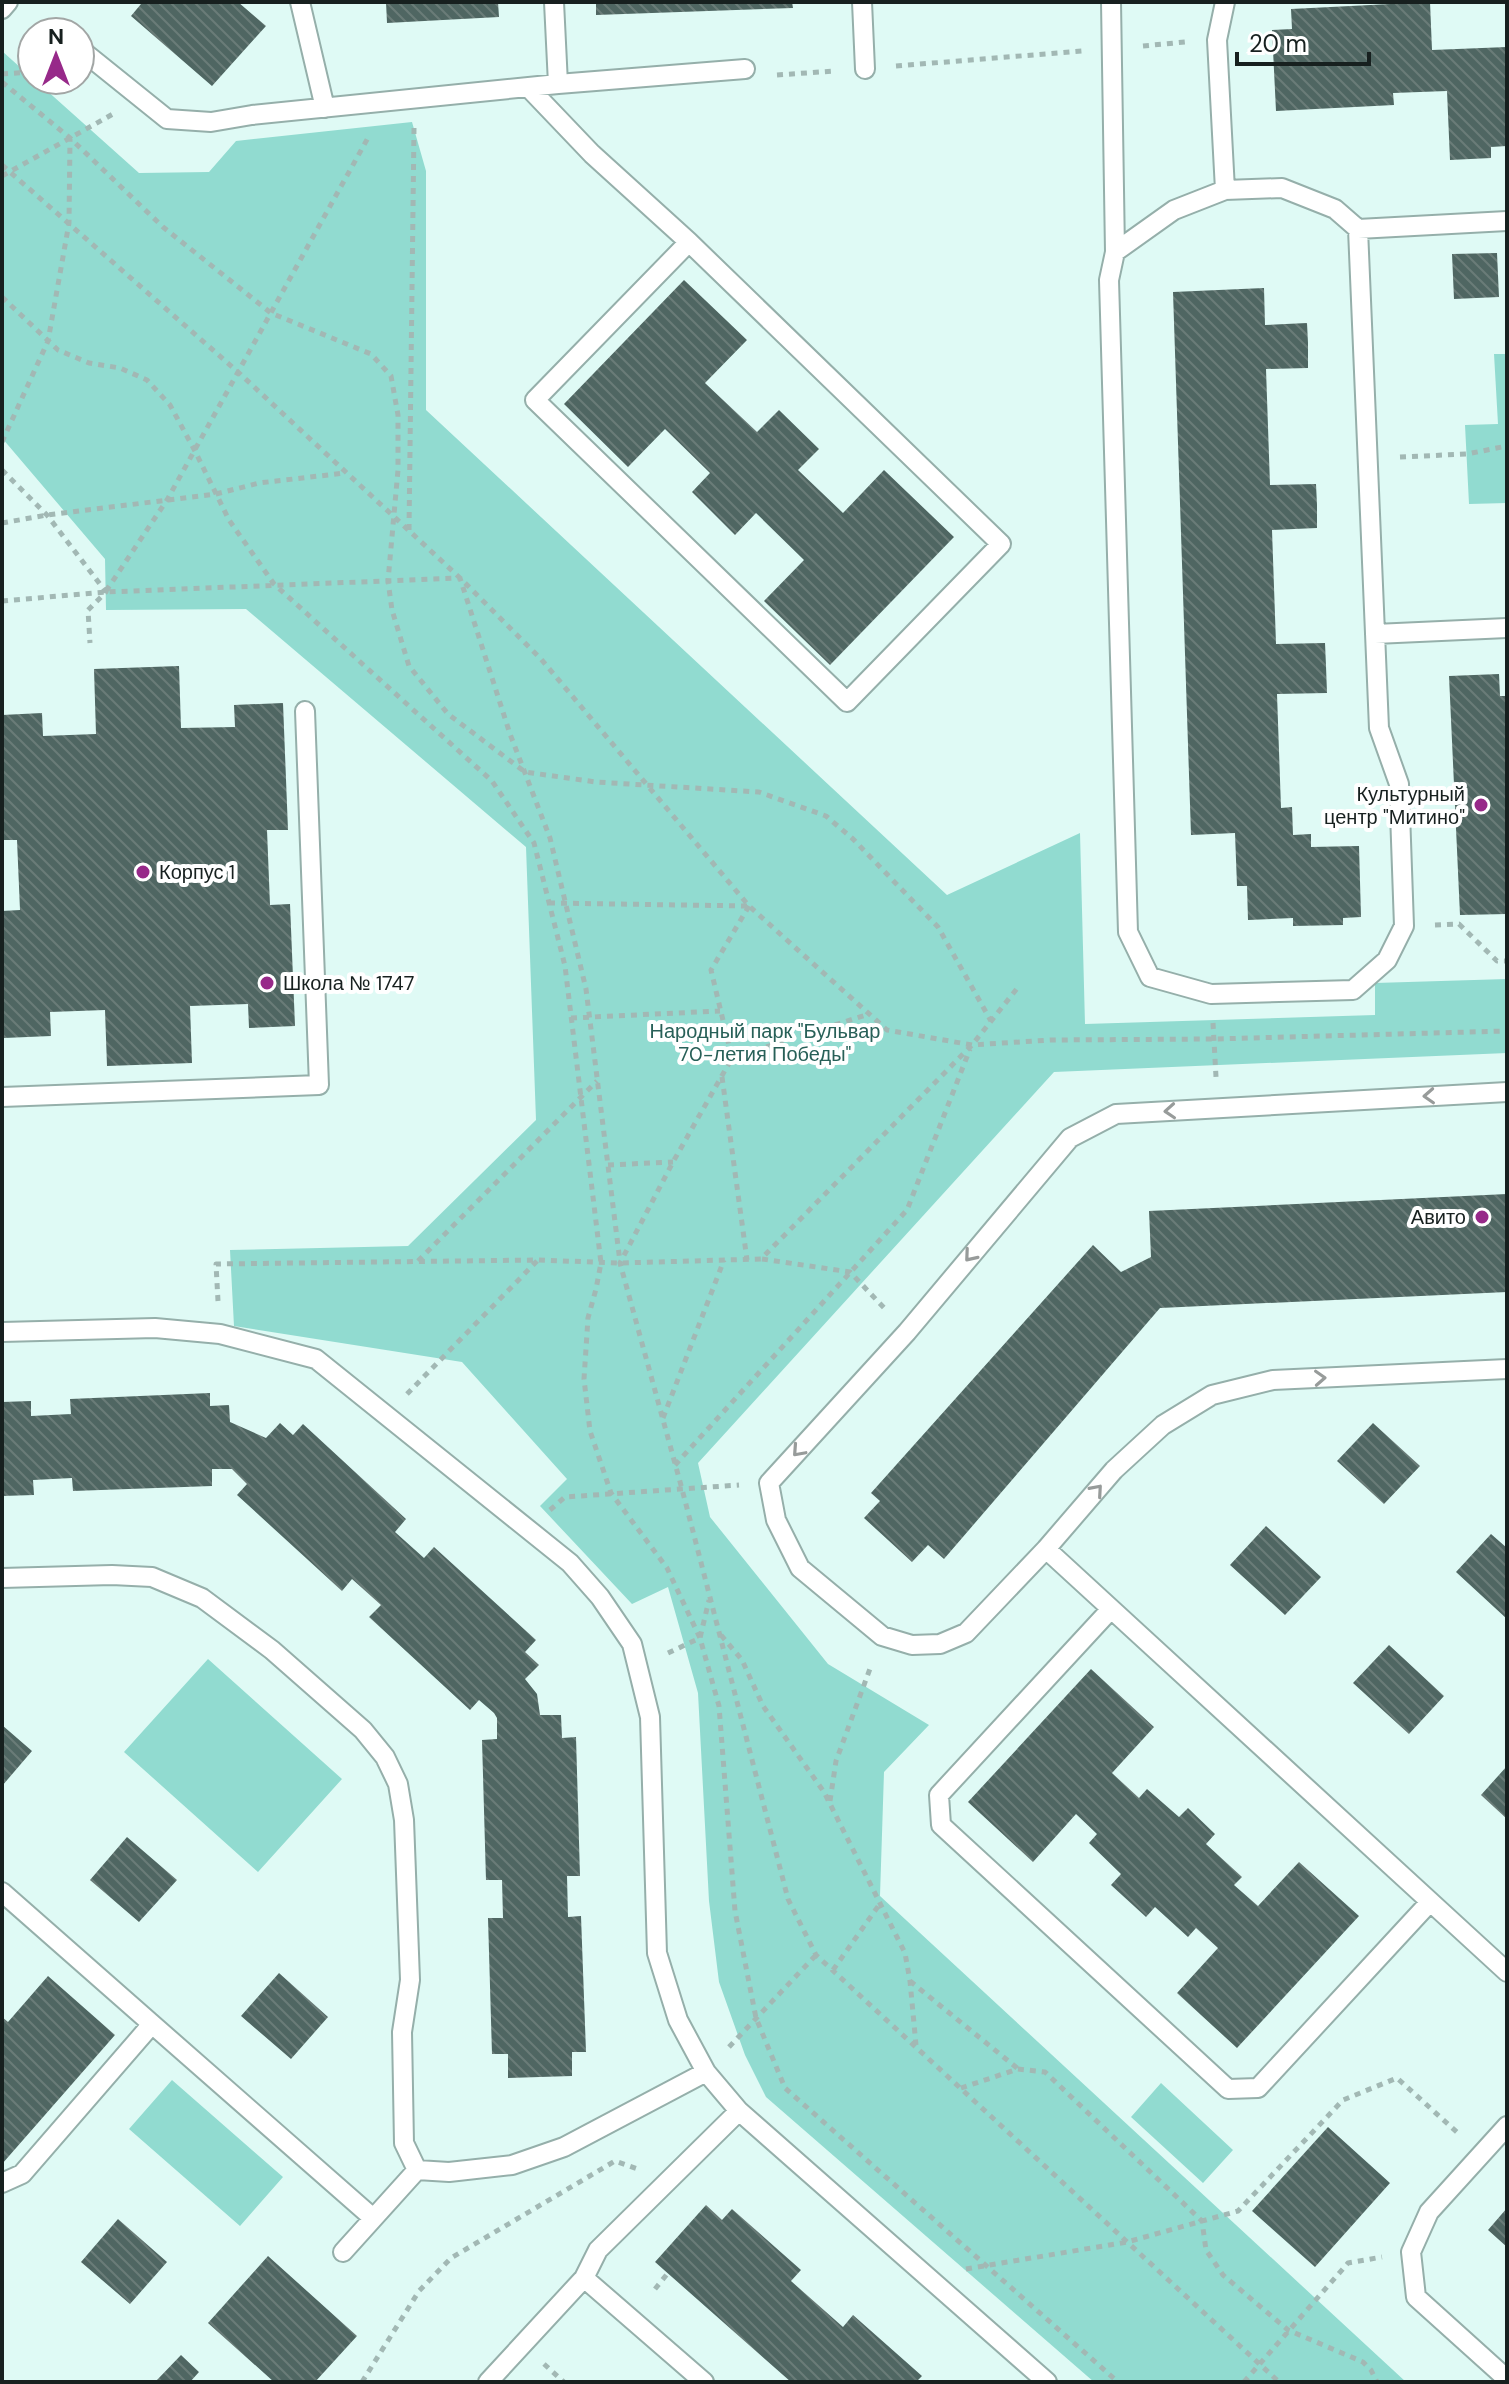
<svg xmlns="http://www.w3.org/2000/svg" width="1509" height="2384" font-family="'DM Sans',sans-serif">
<style>
.green{fill:#91dbd0}
.building{fill:url(#building-back-hatch)}
.lines{fill:none;stroke-linecap:round;stroke-linejoin:round}
.lane-casing{stroke:#95afaa;stroke-width:22}
.path{stroke:#a2b8b4;stroke-width:5;stroke-dasharray:6 6;stroke-linecap:butt}
.lane{stroke:#fff;stroke-width:18}
.oneway{stroke:#979b9a}
.poi-dot{fill:#972989;stroke:#fff;stroke-width:3}
.labels{text-anchor:middle;dominant-baseline:central;stroke-width:8;stroke-linejoin:round;paint-order:stroke}
.poi-label{font-size:20px;fill:#17201f;stroke:#fff;text-anchor:end}
.park-label{font-size:20px;fill:#286058;stroke:#fff}
</style>
<defs>
<pattern id="building-back-hatch" width="6" height="6" patternUnits="userSpaceOnUse" patternTransform="scale(2)"><rect width="6" height="6" fill="#4f6662"/><path d="M-1 5l2 2M0 0l6 6M5-1l2 2" fill="none" stroke="#6a7c78"/></pattern>
</defs>
<rect width="100%" height="100%" fill="#dffaf5"/>
<path class="green" d="M2,51L32,78V80H35L139,173L209,172L236,141L412,122L426,171V410L947,895L1080,833L1085,1024L1375,1015V983L1507,979V1053L1054,1072L698,1463L710,1517L828,1664L929,1725L884,1772L880,1896L1406,2382H1094L766,2097L745,2055L719,1982L709,1901L698,1693L668,1587L632,1604L540,1506L567,1479L462,1362L234,1326L230,1250L408,1246L536,1120L526,847L246,609L106,610L105,559L2,438Z
M1494,354H1507V503L1469,504L1465,425L1498,424Z
M208,1659L342,1779L258,1872L124,1752Z
M172,2080L283,2177L240,2226L129,2129Z
M1161,2083L1233,2150L1203,2183L1131,2117Z"/>
<path class="building" d="M139,2H238L266,26L212,86L131,16L141,4Z
M386,2H498L499,17L387,23Z
M596,2H792L793,8L596,15Z
M1430,2L1432,50L1507,47V146L1491,147V158L1450,160L1447,91L1393,93L1394,105L1276,111L1272,30L1292,29L1291,9Z
M1497,253L1499,297L1454,299L1452,254Z
M684,280L747,340L705,383L757,432L779,410L819,449L798,470L843,513L884,470L954,537L830,665L764,601L804,560L756,513L735,535L692,492L710,473L665,429L628,467L564,404Z
M1264,288L1265,325L1307,323L1308,343V368L1266,369L1270,485L1316,484L1317,505V528L1272,530L1276,644L1325,643L1326,666L1327,693L1277,694L1281,808L1292,807L1293,835L1311,834V847L1359,846L1361,917L1343,918V925L1293,926V918L1248,920L1247,886H1237L1235,833L1191,835L1173,292Z
M179,666L181,728L235,727L234,705L283,703L288,830H267L270,905L290,904L295,1026L249,1028L248,1004L190,1006L192,1063L107,1066L105,1010L50,1012L51,1036L4,1038L2,911L20,910L17,840H2V715L42,713L43,736L96,734L94,669Z
M1499,674L1500,696H1507V914L1460,915L1449,676Z
M1507,1194V1292L1160,1308L944,1559L928,1545L912,1562L864,1518L880,1501L871,1493L1093,1245L1121,1272L1151,1257L1149,1211Z
M210,1393V1406L229,1405L230,1422L266,1438L280,1423L293,1435L303,1424L406,1519L395,1532L424,1558L434,1547L536,1640L525,1652L539,1665L525,1679L537,1694L540,1715H561L562,1738L576,1737L580,1876H567L568,1917L581,1916L586,2052H572V2076L508,2078V2054H492L488,1918H503L502,1880H486L482,1740L497,1739V1718L494,1713L479,1700L470,1710L369,1617L381,1605L352,1579L342,1591L237,1495L247,1484L232,1469H212V1486L73,1491L72,1478L33,1480L34,1495L2,1496V1402L31,1401V1416L71,1414L70,1399Z
M1373,1423L1420,1466L1384,1504L1337,1461Z
M1266,1526L1321,1577L1285,1615L1230,1565Z
M1491,1534L1507,1548V1619L1456,1572Z
M1389,1645L1444,1696L1409,1734L1353,1683Z
M1091,1669L1154,1727L1112,1773L1139,1798L1147,1789L1179,1817L1188,1808L1215,1834L1206,1844L1242,1877L1234,1885L1258,1906L1299,1862L1359,1916L1237,2048L1177,1993L1218,1948L1196,1928L1188,1937L1155,1907L1146,1917L1111,1885L1121,1874L1089,1843L1097,1834L1076,1814L1033,1862L968,1802Z
M2,1725L32,1751L2,1786Z
M1507,1766V1819L1481,1795Z
M127,1837L177,1880L139,1922L90,1880Z
M279,1973L328,2017L291,2059L241,2016Z
M48,1976L115,2035L2,2164V2017L8,2022Z
M1328,2127L1390,2183L1315,2267L1252,2211Z
M706,2205L722,2220L732,2209L801,2270L791,2281L843,2327L853,2315L922,2376L916,2382H791L655,2262Z
M1507,2208V2247L1488,2230Z
M118,2219L167,2262L130,2304L81,2262Z
M268,2256L357,2336L315,2382H274L208,2323Z
M181,2355L199,2372L190,2382H159L157,2380Z"/>
<g class="lines">
<defs>
<path id="lane" d="M300,2L325,108
M554,2L558,84
M862,2L865,69
M1111,2L1115,252
M2,9L8,2
M80,49L167,119L211,122L252,115L558,84L745,69
M528,87L592,154L689,242L1001,544L847,702L535,400L689,242
M1225,190L1217,40L1225,2
M1358,229L1379,728L1399,784L1404,926L1387,960L1353,990L1211,994L1150,977L1128,932L1109,280L1115,252L1174,210L1225,190L1282,188L1335,209L1358,229L1507,221
M1375,634L1507,628
M1507,1092L1116,1114L1070,1138L907,1332L769,1483L776,1520L800,1568L882,1636L912,1645L940,1644L966,1633L1046,1549L1114,1470L1163,1425L1212,1395L1273,1380L1507,1369
M2,1097L319,1085L305,711
M2,1332L155,1328L220,1334L316,1359L570,1563L600,1597L632,1644L650,1717L657,1953L678,2020L706,2072L739,2111L1047,2382
M1046,1549L1507,1972
M2,1578L112,1575L152,1577L202,1598L272,1650L363,1730L385,1757L398,1784L404,1820L410,1980L402,2032L404,2143L417,2170L449,2172L512,2165L564,2147L706,2072
M1111,1609L939,1795L941,1825L1228,2089L1258,2088L1430,1902
M2,1892L152,2024L22,2174L2,2183
M152,2024L373,2218
M1507,2126L1429,2212L1411,2252L1416,2297L1507,2379
M343,2252L417,2170
M584,2278L704,2382
M488,2382L584,2278L598,2250L739,2111"/>
</defs>
<use href="#lane" class="lane-casing"/>
<path class="path" d="M1143,46L1185,42
M896,66L1082,51
M2,74L32,72
M777,75L834,71
M2,82L70,138L163,227L271,313L371,354L391,376L398,415V470L388,581L392,610L409,666L448,714L525,772L596,782L759,792L826,816L853,839L938,927L991,1021
M2,165L238,372L460,578L541,659L749,906L887,1030L972,1045L1050,1040L1214,1039L1507,1031
M2,176L113,114
M2,297L58,350L89,363L120,368L147,380L170,405L195,451L229,520L274,584L492,781L534,843L565,966L601,1263L596,1289L588,1318L584,1379L590,1431L611,1493L667,1568L700,1638L719,1706L735,1911L756,2018L785,2088L1118,2382
M2,442L48,341L69,223L70,139
M1400,457L1467,454L1507,446
M2,470L47,515L106,592L88,610L90,643
M2,523L47,515L216,494L259,483L345,473
M409,530L414,128
M106,591L167,500L369,136
M2,601L106,592L460,578L510,734L550,838L586,989L620,1262
M549,903L748,906
M749,906L711,970L732,1058L673,1162L620,1263L682,1489L788,1899L816,1955L1279,2382
M1435,925L1459,924L1497,961H1507
M571,1018L720,1011
M1213,1023L1216,1077
M732,1058L869,1014
M722,1077L747,1260
M608,1165L673,1162
M762,1259L850,1272L887,1311
M418,1261L597,1081
M218,1301L216,1264L538,1260L620,1263L761,1259L972,1045L1019,986
M407,1394L537,1261
M663,1418L724,1260
M675,1465L907,1210L970,1049
M550,1510L565,1497L739,1485
M721,1635L742,1660L763,1706L824,1792L905,1953L910,1981L916,2045
M668,1653L700,1638L709,1600
M830,1801L836,1761L871,1666
M833,1970L879,1905
M910,1981L1017,2068
M729,2047L816,1955
M961,2088L1018,2069L1045,2072L1202,2221L1206,2250L1223,2275L1288,2330L1363,2362L1371,2370L1377,2382
M966,2269L1127,2242L1238,2211L1343,2100L1397,2078L1459,2134
M655,2289L668,2273
M544,2364L564,2382
M362,2382L419,2291L451,2258L615,2161L638,2169
M1244,2382L1348,2263L1382,2257"/>
<use href="#lane" class="lane"/>
</g>
<defs><path id="oneway-chevron" d="M-2-3.5L2.5 0L-2 3.5" fill="none" stroke-width="1.6" stroke-linecap="round" stroke-linejoin="round" transform="scale(2)"/></defs>
<g class="oneway">
<use href="#oneway-chevron" transform="translate(1429 1096) rotate(177)"/>
<use href="#oneway-chevron" transform="translate(1170 1111) rotate(176)"/>
<use href="#oneway-chevron" transform="translate(970 1256) rotate(130)"/>
<use href="#oneway-chevron" transform="translate(1320 1378) rotate(-3)"/>
<use href="#oneway-chevron" transform="translate(798 1451) rotate(132)"/>
<use href="#oneway-chevron" transform="translate(1097 1490) rotate(-49)"/>
</g>
<g class="poi-dot">
<circle cx="1481" cy="805" r="8"/>
<circle cx="143" cy="872" r="8"/>
<circle cx="267" cy="983" r="8"/>
<circle cx="1482" cy="1217" r="8"/>
</g>
<g class="labels">
<g class="poi-label">
<text x="1465" y="794">Культурный<tspan x="1465" dy="23">центр "Митино"</tspan></text>
<text x="159" y="872" text-anchor="start">Корпус 1</text>
<text x="283" y="983" text-anchor="start">Школа № 1747</text>
<text x="1466" y="1217">Авито</text>
</g>
<g class="park-label">
<text x="765" y="1031">Народный парк "Бульвар<tspan x="765" dy="23">70-летия Победы"</tspan></text>
</g>
</g>
<rect width="1509" height="2384" fill="none" stroke="#17201f" stroke-width="8"/>
<g transform="translate(56 56)"><circle r="38" fill="#ffffff" stroke="#a2a6a5" stroke-width="2"/>
<path d="M0-6L14 30L0 20L-14 30Z" fill="#972989"/>
<text y="-12" font-size="22" font-weight="bold" text-anchor="middle" fill="#17201f">N</text>
</g>
<path d="M1237 52v12h132v-12" fill="none" stroke="#17201f" stroke-width="4"/>
<text x="1249" y="52" font-size="24" fill="#17201f" stroke="#ffffff" stroke-width="6" paint-order="stroke">20 m</text>
</svg>
